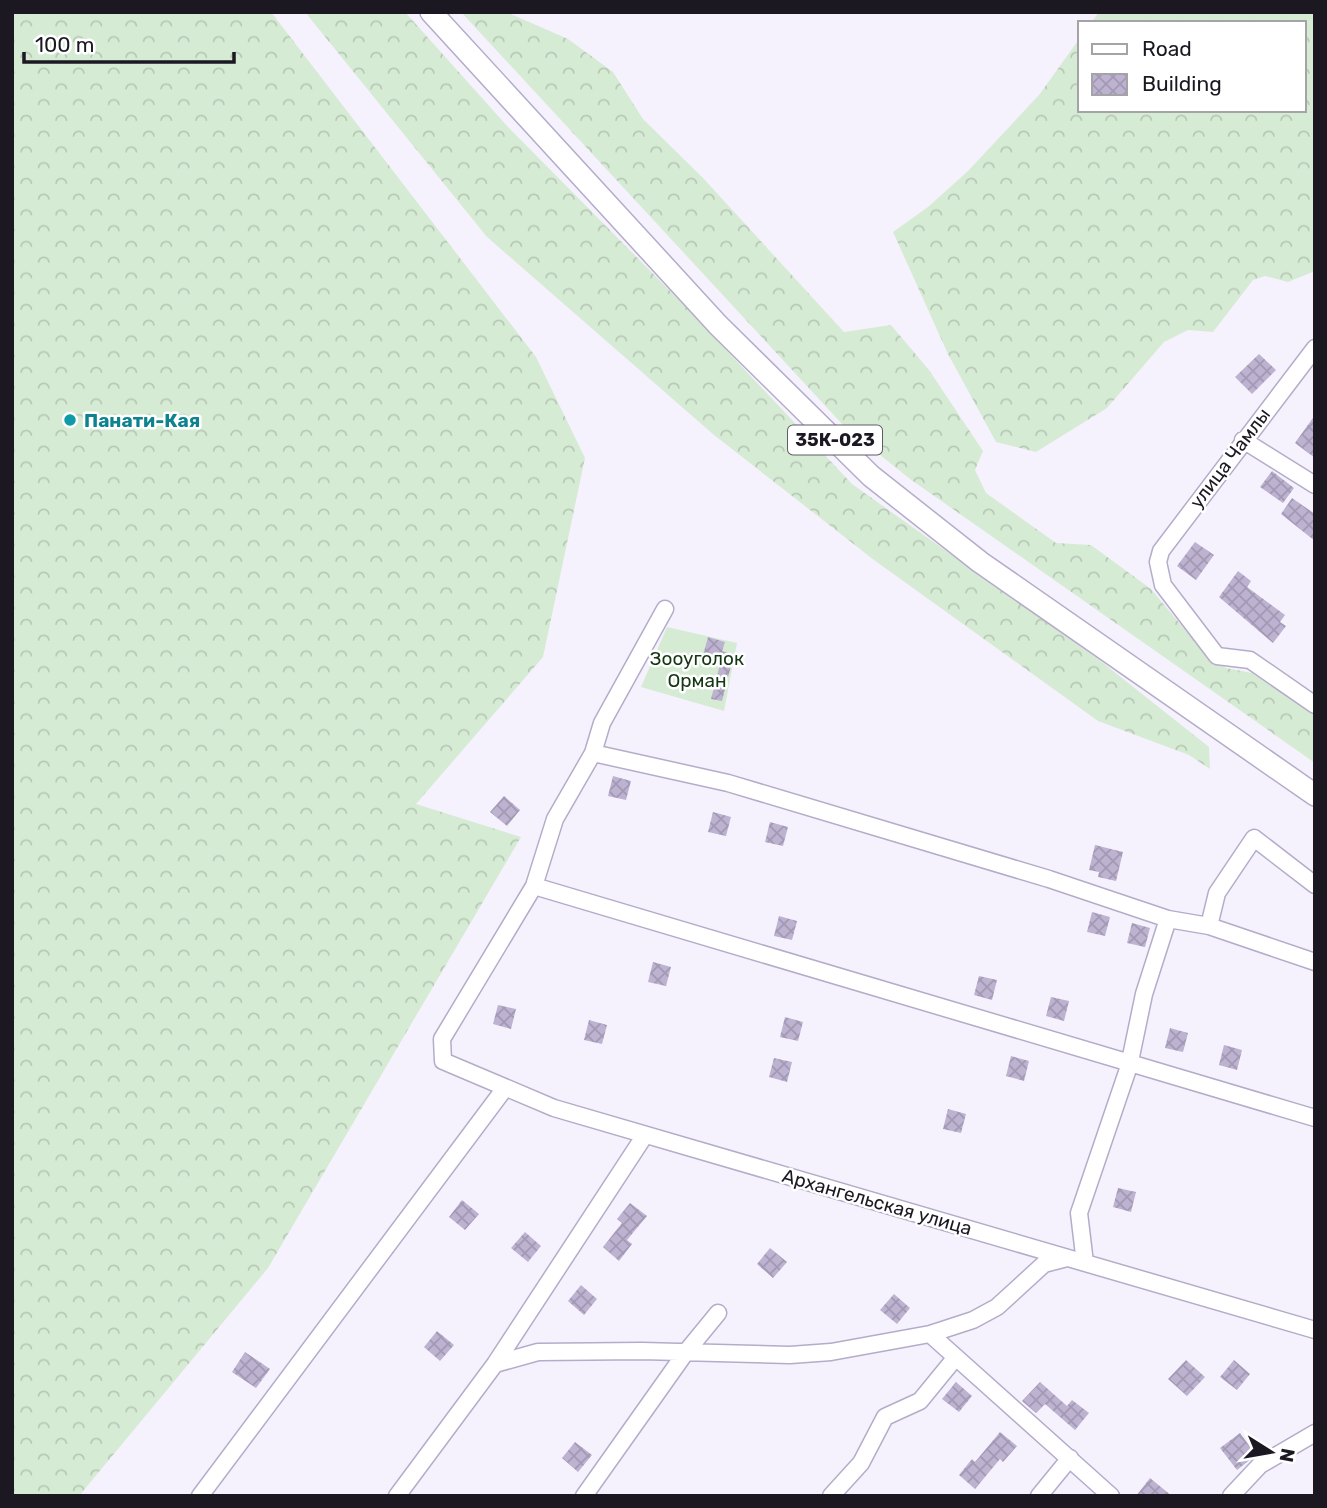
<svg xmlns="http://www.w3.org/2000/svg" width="1327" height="1508" font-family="Rubik,sans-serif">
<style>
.forest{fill:url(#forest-crowns)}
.park{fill:#d6ebd4}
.building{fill:url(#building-cross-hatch)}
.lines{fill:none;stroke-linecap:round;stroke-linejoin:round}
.minor-casing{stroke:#b5acc9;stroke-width:19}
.major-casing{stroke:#b5acc9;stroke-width:24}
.minor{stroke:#fff;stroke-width:16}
.major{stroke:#fff;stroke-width:21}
.culture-dot{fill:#0f9aa8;stroke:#fff;stroke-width:2.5}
.labels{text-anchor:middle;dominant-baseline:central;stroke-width:5;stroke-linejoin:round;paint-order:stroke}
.shield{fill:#fff;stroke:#5f5d64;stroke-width:2}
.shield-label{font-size:18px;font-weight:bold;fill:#1b1822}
.culture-label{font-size:19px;font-weight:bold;fill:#0d838f;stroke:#fff;text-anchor:start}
.street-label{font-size:19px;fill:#1b1822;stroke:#fff}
.park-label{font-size:19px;fill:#143714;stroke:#fff}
</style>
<defs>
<pattern id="forest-crowns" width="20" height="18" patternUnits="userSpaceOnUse" patternTransform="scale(1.75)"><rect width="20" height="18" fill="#d6ebd4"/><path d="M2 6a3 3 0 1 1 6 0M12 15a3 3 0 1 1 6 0" fill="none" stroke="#b7c9b6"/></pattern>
<pattern id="building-cross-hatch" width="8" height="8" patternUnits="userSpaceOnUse" patternTransform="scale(1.75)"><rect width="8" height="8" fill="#bdb3d1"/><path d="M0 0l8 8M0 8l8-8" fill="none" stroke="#a299b3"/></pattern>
</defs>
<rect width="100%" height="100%" fill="#f5f2fe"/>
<path class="forest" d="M12,12H271L536,357L585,458L543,657L416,804L521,837L268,1268L79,1496H12Z
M305,12H405L508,127L686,307L852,484L1098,659L1209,747L1210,769L1189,755L1098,721L874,560L714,435L487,237Z
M461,12H506L568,39L613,72L643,119L703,178L844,332L891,325L929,370L983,451L975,470L986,493L1056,543L1091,545L1151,589L1206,655L1226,668L1252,673L1315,714V763L910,479L843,425Z
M1099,12H1315V271L1288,282L1265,276L1253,280L1213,332L1188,330L1164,342L1107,408L1036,452L996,442L948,354L893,232L928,207L968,171L1039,95L1080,38V110H1304V23H1091Z"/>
<path class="park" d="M667,627L737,643L724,711L641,687Z"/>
<path class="building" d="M1259,354L1276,370L1252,394L1235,377Z
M1315,415V458L1295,443Z
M1272,471L1294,488L1283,503L1260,487Z
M1292,498L1315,514V541L1281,514Z
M1195,542L1214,555L1196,580L1177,566Z
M1238,571L1251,581L1247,587L1285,615L1280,622L1286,626L1273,643L1219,597Z
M708,637L725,642L722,651L734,654L722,701L711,699L720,664L702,659Z
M613,776L631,781L626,800L608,796Z
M504,796L520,810L507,826L490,812Z
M713,812L731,817L726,836L708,832Z
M770,822L788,827L783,846L765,842Z
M1095,845L1123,852L1116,881L1098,877L1099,872L1089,870Z
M1092,912L1110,917L1105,936L1087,932Z
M779,916L797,921L792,940L774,936Z
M1132,923L1150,928L1145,947L1127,943Z
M653,962L671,967L666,986L648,982Z
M979,976L997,980L992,1000L974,995Z
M1051,997L1069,1001L1064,1021L1046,1016Z
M498,1005L516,1009L511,1029L493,1024Z
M785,1017L803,1022L798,1041L780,1037Z
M589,1020L607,1025L602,1044L584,1040Z
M1170,1028L1188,1033L1183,1052L1165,1048Z
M1224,1045L1242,1050L1237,1070L1219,1065Z
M1011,1056L1029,1061L1024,1081L1006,1076Z
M774,1058L792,1062L787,1082L769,1077Z
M948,1109L966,1114L961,1133L943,1129Z
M1118,1188L1136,1192L1131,1212L1113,1207Z
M462,1200L479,1214L465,1230L449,1217Z
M630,1203L647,1216L627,1240L632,1244L619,1261L603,1247L622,1223L617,1219Z
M525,1232L541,1246L528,1262L511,1248Z
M770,1248L787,1262L773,1278L757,1264Z
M581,1285L597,1299L584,1315L568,1301Z
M894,1294L910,1308L897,1324L880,1310Z
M437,1331L454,1345L440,1361L424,1347Z
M245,1352L270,1369L256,1388L232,1372Z
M1186,1360L1205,1377L1187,1396L1168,1379Z
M1234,1360L1250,1374L1237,1390L1220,1377Z
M956,1382L972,1396L959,1412L942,1399Z
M1040,1382L1067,1406L1072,1400L1089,1413L1075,1430L1045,1404L1036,1413L1022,1401Z
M1000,1432L1017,1446L1003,1462L1000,1459L975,1489L959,1475L972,1459L975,1462Z
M1240,1433L1256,1455L1237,1470L1220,1448Z
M575,1442L592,1455L578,1472L562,1458Z
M1150,1478L1172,1496H1136Z"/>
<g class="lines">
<defs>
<path id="minor" d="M1315,348L1161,551L1158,562L1163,585L1217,656L1250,660L1315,705
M1243,440L1315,485
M665,609L602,723L593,753L555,819L534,886L442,1039L443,1061L554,1108L1315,1330
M593,753L728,783L1049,879L1168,919L1209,926L1217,893L1254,838L1315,885
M534,886L1315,1118
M1209,926L1315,962
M1085,1263L1079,1213L1129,1066L1144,994L1168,919
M930,1334L1111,1496
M495,1364L538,1352L642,1351L790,1355L831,1352L930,1334L973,1320L997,1307L1044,1264L1067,1258
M200,1496L505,1088
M397,1496L495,1364L645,1135
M584,1496L686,1352L718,1313
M831,1496L861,1463L885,1417L920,1401L956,1357
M1039,1496L1070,1458
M1231,1496L1260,1465L1315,1433"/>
<path id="major" d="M431,12L718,325L871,476L980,562L1315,795"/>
</defs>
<use href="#minor" class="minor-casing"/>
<use href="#major" class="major-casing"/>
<use href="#minor" class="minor"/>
<use href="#major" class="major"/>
</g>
<circle class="culture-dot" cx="70" cy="420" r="7"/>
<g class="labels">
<rect class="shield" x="788" y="425.5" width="94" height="29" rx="5"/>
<g class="shield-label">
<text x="835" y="440">35К-023</text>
</g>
<g class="culture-label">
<text x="84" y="420">Панати-Кая</text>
</g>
<g class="street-label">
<text transform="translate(1230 458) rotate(-53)">улица Чамлы</text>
<text transform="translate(877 1202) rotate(16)">Архангельская улица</text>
</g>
<g class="park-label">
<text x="697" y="658">Зооуголок<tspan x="697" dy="22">Орман</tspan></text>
</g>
</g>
<rect width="1327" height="1508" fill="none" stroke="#1b1822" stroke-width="28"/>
<rect x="1078" y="21" width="228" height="91" fill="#ffffff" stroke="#a4a3a7" stroke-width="2"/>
<rect x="1092" y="44" width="35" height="10" fill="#ffffff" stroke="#a4a3a7" stroke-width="2"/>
<text x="1142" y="56" font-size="21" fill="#1b1822">Road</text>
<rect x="1092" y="74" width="35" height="21" fill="url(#building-cross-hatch)" stroke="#a4a3a7" stroke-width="2"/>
<text x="1142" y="91" font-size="21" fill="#1b1822">Building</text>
<g transform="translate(1271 1452) rotate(101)" stroke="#ffffff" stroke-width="5" paint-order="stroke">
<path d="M0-5L12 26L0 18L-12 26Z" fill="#1b1822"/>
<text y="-10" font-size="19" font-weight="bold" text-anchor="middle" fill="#1b1822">N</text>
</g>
<path d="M24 52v10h210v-10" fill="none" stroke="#1b1822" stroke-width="3.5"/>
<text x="35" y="52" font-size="21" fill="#1b1822" stroke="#ffffff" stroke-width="5" paint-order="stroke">100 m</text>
</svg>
